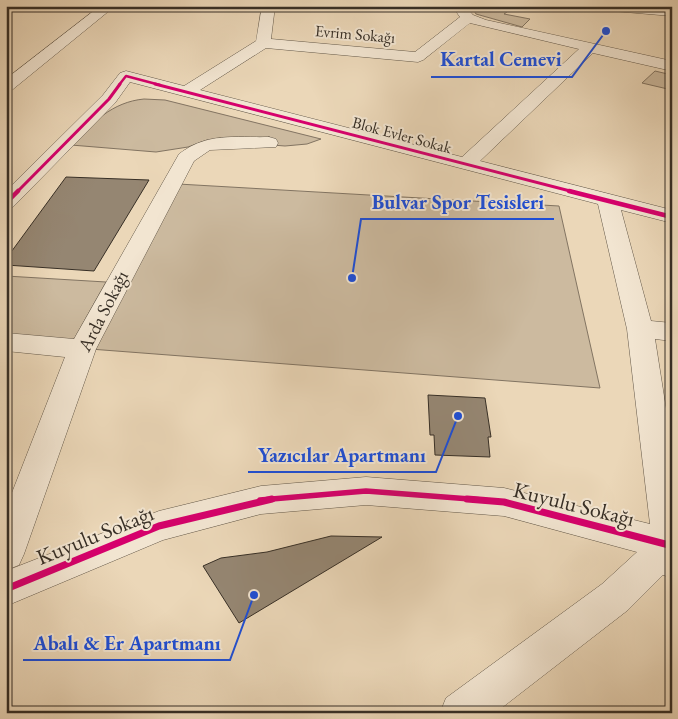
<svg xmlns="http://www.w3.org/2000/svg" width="678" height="719" font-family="'EB Garamond',serif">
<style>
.green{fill:#ccba9f;stroke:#827462}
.building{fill:#958672;stroke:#372f26}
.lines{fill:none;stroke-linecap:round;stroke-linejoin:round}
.minor-casing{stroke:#64594a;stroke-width:1}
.minor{fill:#f2e5d1;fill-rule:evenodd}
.cycleway-far4-casing{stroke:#f2e5d1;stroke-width:4.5}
.cycleway-far3-casing{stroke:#f2e5d1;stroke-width:5}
.cycleway-far2-casing{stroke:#f2e5d1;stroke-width:7}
.cycleway-far1-casing{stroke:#f2e5d1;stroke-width:9}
.cycleway-casing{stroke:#f2e5d1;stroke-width:10}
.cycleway-far4{stroke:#d6006c;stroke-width:2.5}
.cycleway-far3{stroke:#d6006c;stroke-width:3}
.cycleway-far2{stroke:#d6006c;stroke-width:4.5}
.cycleway-far1{stroke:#d6006c;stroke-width:5.5}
.cycleway{stroke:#d6006c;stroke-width:7}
.labels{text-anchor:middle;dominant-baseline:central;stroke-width:4;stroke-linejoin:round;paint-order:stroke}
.far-street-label{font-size:16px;fill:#372f26;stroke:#f2e5d1}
.street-label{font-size:19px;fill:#372f26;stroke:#f2e5d1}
.near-street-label{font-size:22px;fill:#372f26;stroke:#f2e5d1}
.leader{fill:none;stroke:#1d4ed8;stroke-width:2}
.callout-dot{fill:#1d4ed8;stroke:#f2e5d1;stroke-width:2}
.callout-label{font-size:20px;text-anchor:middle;font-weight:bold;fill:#1d4ed8;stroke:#f2e5d1;stroke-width:4;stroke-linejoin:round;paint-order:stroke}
</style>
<rect width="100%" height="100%" fill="#ebd7b8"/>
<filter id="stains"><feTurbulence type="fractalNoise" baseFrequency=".004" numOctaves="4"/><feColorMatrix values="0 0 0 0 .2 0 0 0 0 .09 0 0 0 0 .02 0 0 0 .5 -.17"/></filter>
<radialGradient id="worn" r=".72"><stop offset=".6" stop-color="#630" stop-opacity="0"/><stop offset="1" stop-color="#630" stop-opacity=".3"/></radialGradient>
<path class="green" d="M475,7L507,12L504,14L530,19L522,27L476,14L473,9Z
M655,71L672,75V90L642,83Z
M144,99L165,100L321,139L307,144L285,146L207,140L188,147L156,152L71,145C92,123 112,102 144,99Z
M178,184L559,206L600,388L90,349Z
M6,276L106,282L72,343L6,339Z"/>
<path class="building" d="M66,177L149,180L94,271L6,265V259Z
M428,395L485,398L491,437H488L490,457L435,455L434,435H430Z
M331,536L382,537L239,623L203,566L221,558L267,552Z"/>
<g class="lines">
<defs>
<path id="minor" d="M100,6H115L12,90L6,92V79Z
M262,6H275L271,39L415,52L460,17L452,6H465L473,15L486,20L672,61V71L593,53L480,161L672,210V223L621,210L651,321L672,323V341L655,339L672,447V578L663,575L628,610L495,713H440L446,698L602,584L637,552L504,516L366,505L261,514L163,540L6,606V571L159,511L261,486L366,477L504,488L650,524L627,329L598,204L130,82L115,103L13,207L6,209V191L103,95L120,73L126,71L184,86L256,41ZM470,23L579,49L462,157L200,90L266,48L418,62L423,60Z
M595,6L672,8V16L601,10Z
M269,137L276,139L278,143L276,147L210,150L194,161L96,349L24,554L19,565L6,570V508L65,357L6,351V333L74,339L179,154C208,132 234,138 269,137Z"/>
</defs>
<use href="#minor" class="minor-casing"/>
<use href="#minor" class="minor"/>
<defs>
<path id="cycleway-far4" d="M119,85L126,76L160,85"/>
<path id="cycleway-far3" d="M155,84L574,192
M17,192L109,99L120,84"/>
<path id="cycleway-far2" d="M569,191L672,217
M6,203L18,191"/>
<path id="cycleway-far1" d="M260,500L366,491L483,500"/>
<path id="cycleway" d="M467,499L504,502L669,545
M6,589L159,526L272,499"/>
</defs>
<use href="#cycleway-far4" class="cycleway-far4-casing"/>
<use href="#cycleway-far3" class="cycleway-far3-casing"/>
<use href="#cycleway-far2" class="cycleway-far2-casing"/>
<use href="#cycleway-far1" class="cycleway-far1-casing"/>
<use href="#cycleway" class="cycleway-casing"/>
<use href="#cycleway-far4" class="cycleway-far4"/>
<use href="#cycleway-far3" class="cycleway-far3"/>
<use href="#cycleway-far2" class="cycleway-far2"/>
<use href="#cycleway-far1" class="cycleway-far1"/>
<use href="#cycleway" class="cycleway"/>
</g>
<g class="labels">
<g class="far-street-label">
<text transform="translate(355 34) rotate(5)">Evrim Sokağı</text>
<text transform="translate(402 135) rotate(15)">Blok Evler Sokak</text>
</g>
<g class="street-label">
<text transform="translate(103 311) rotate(-63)">Arda Sokağı</text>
</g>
<g class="near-street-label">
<text transform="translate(574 504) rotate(14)">Kuyulu Sokağı</text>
<text transform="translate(95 535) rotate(-22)">Kuyulu Sokağı</text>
</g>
</g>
<path class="leader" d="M606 31L572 77H431M352 278L361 219H554M458 416L436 472H248M254 595L230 660H23"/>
<g class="callout-dot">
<circle cx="606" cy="31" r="5"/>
<circle cx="352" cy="278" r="5"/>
<circle cx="458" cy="416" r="5"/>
<circle cx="254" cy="595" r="5"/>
</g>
<g class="callout-label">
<text x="501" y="66">Kartal Cemevi</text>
<text x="458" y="209">Bulvar Spor Tesisleri</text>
<text x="342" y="462">Yazıcılar Apartmanı</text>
<text x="127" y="650">Abalı &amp; Er Apartmanı</text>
</g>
<rect width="678" height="719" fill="none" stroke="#ebd7b8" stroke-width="25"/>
<rect x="8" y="8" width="663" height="704" fill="none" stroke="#372f26" stroke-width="2.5"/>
<rect x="12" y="12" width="653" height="694" fill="none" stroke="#372f26"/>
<rect width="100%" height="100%" filter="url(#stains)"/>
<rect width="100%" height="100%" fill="url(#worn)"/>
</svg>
